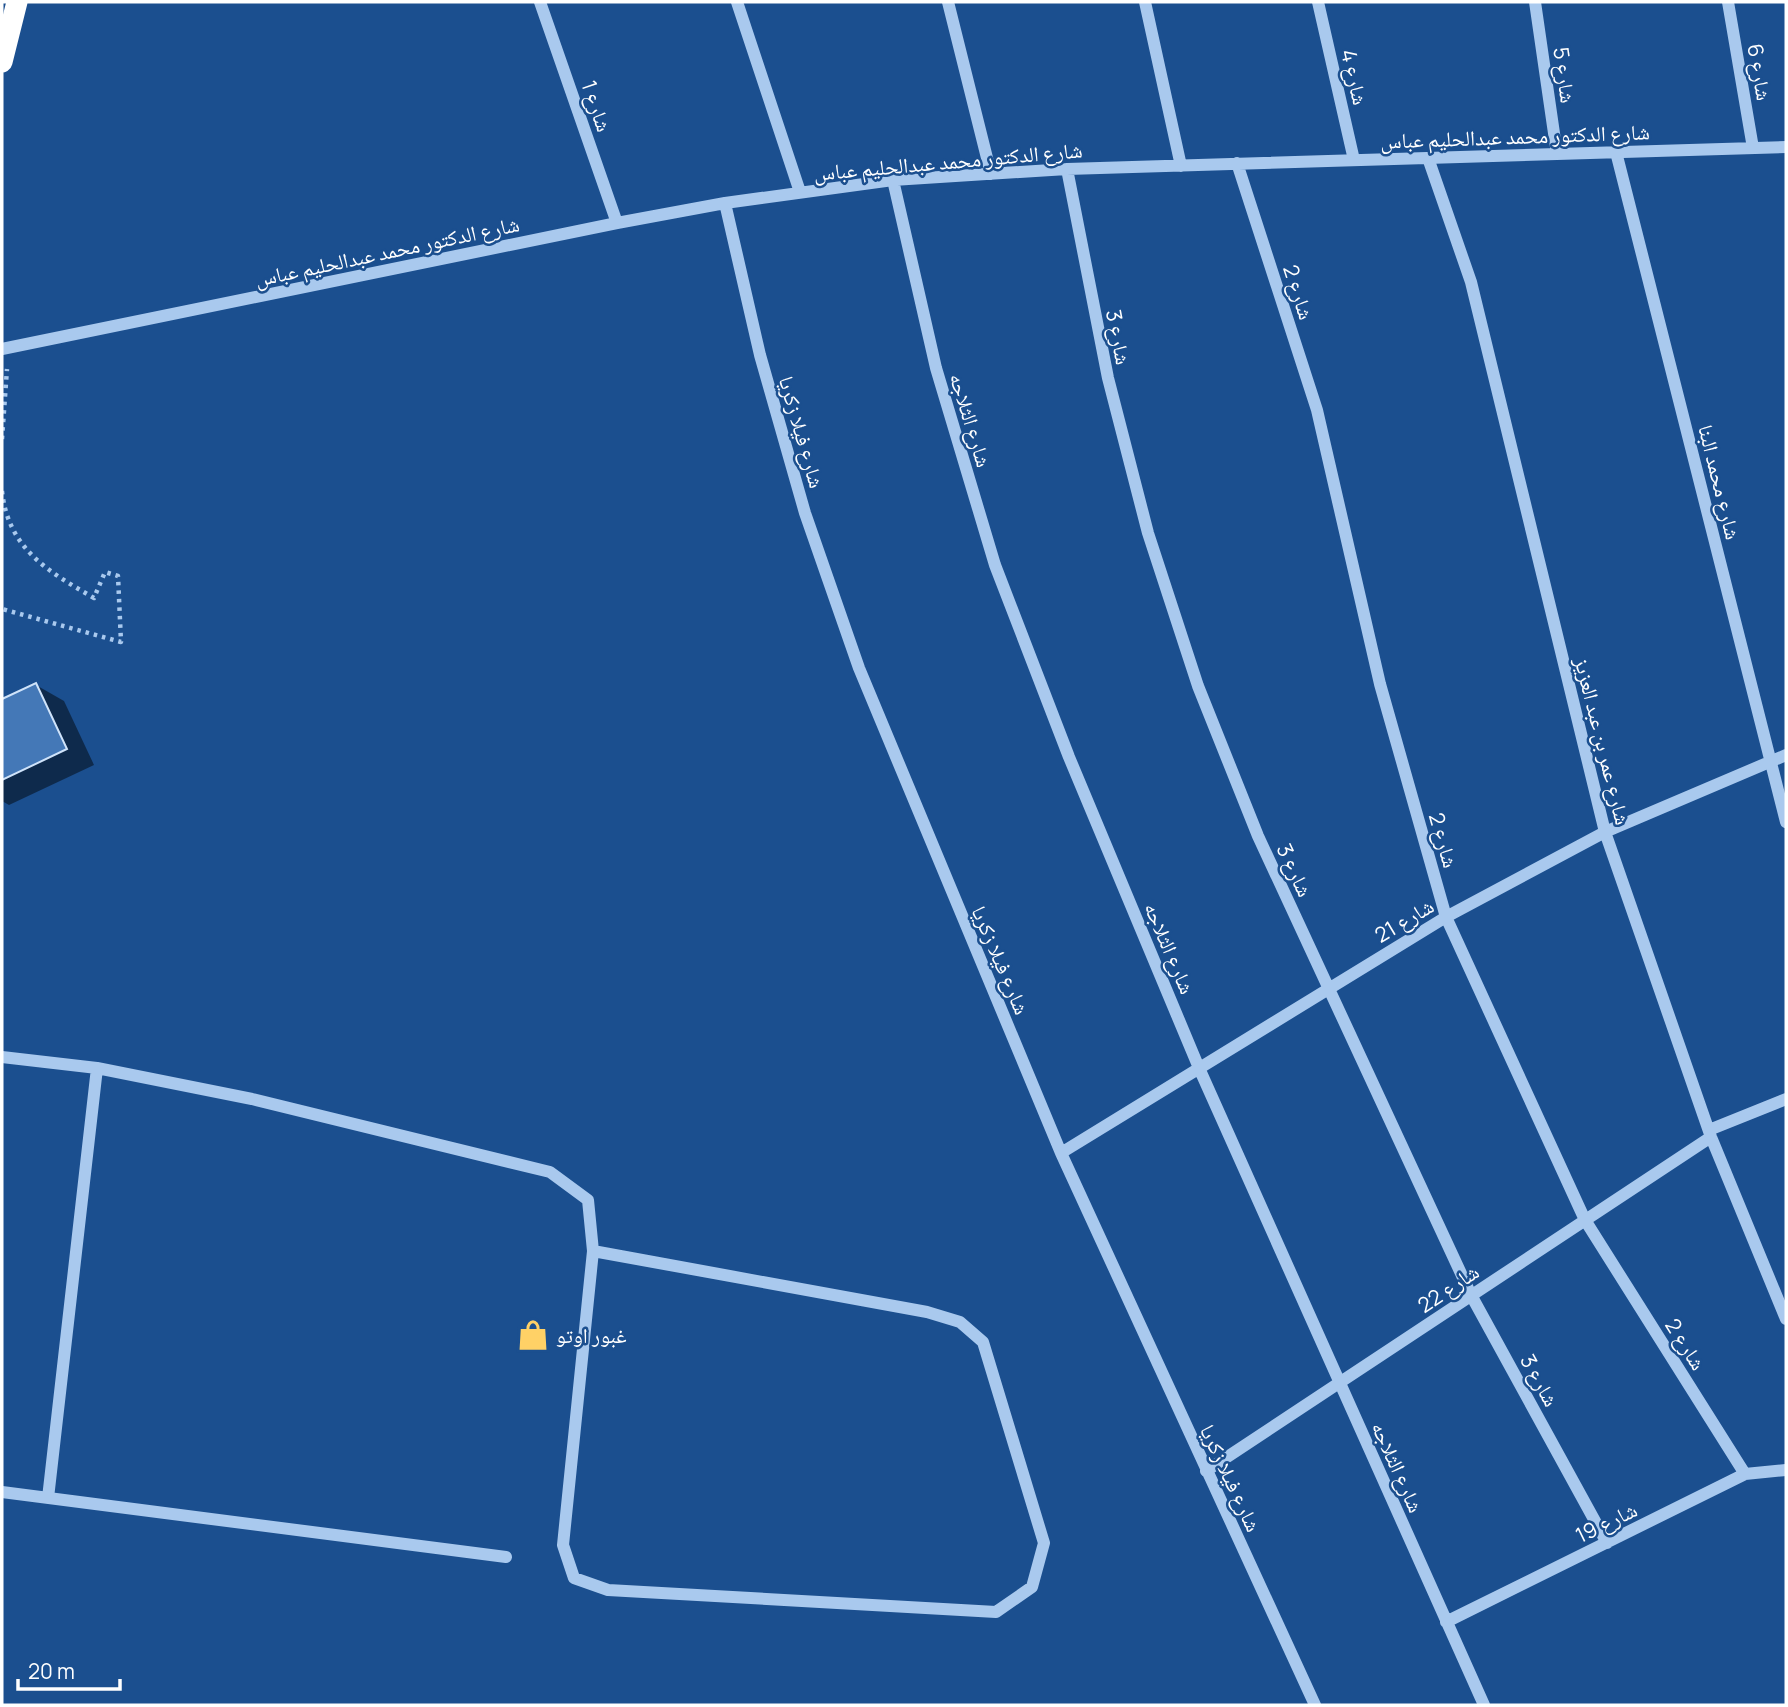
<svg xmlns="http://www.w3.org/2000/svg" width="1788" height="1707" font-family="Manrope,'Noto Naskh Arabic',sans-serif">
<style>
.shadow{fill:#0007}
.building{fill:#4478b7;stroke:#cfe3fa;stroke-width:2}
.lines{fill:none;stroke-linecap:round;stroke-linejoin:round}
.path{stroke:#a9c9ee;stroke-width:4.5;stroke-dasharray:3.5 5;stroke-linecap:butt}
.minor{stroke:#a9c9ee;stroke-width:12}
.highway{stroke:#fff;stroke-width:21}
.labels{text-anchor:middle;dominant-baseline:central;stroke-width:5;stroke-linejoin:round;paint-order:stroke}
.street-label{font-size:21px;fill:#fff;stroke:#1b4f8f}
.poi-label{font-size:21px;fill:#fff;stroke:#1b4f8f;text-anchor:start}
</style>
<rect width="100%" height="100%" fill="#1b4f8f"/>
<path class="shadow" d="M36,685L64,701L94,765L9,805L2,801V701Z"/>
<path class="building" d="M36,683L67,749L2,780V699Z"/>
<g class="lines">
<path class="path" d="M2,439L7,369
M2,491C8,549 49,572 94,598L105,572L118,576L121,642L2,609"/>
<path class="minor" d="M540,2L617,223
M737,2L800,192
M948,2L991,174
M1145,2L1181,166
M1318,2L1354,160
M1535,2L1557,154
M1728,2L1753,148
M1616,152L1786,822
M1428,158L1471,282L1605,832L1711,1137L1786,1319
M1237,163L1317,410L1380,684L1446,917L1585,1220L1745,1474
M1067,169L1108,378L1148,533L1198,686L1258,836L1471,1295L1607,1543
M893,180L936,368L995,565L1069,757L1199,1068L1484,1705
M725,203L760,355L805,513L859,668L1061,1153L1315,1705
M2,349L617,223L725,203L893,180L1067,169L1786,147
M2,1057L97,1068L252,1099L550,1172L588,1200L593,1251L563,1545L574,1578L608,1590L996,1612L1032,1587L1044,1543L983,1342L960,1322L927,1312L593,1251
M1709,1130L1786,1099
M1061,1153L1446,917L1605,832L1786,755
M1206,1471L1711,1137
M2,1492L506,1557
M48,1498L97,1068
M1446,1622L1745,1474L1786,1470"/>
<path class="highway" d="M2,62L17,2"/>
</g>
<defs>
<symbol id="shop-bare" viewBox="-9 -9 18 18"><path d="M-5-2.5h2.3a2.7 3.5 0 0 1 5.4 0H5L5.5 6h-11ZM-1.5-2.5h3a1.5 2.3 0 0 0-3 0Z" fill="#ffd166" stroke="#1b4f8f" stroke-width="2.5" paint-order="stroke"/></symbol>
</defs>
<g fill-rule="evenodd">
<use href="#shop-bare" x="511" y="1313" width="44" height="44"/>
</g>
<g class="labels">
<g class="street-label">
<text transform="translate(1760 72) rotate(80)">شارع 6</text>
<text transform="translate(1565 75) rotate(82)">شارع 5</text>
<text transform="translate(1355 77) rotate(77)">شارع 4</text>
<text transform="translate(597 106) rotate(71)">شارع 1</text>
<text transform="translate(1515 136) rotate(-2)">شارع الدكتور محمد عبدالحليم عباس</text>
<text transform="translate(948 161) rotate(-5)">شارع الدكتور محمد عبدالحليم عباس</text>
<text transform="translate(387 251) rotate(-12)">شارع الدكتور محمد عبدالحليم عباس</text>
<text transform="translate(1299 292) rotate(72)">شارع 2</text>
<text transform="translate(1119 337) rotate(79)">شارع 3</text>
<text transform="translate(971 420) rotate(73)">شارع الثلاجه</text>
<text transform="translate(802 432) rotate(74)">شارع فيلا زكريا</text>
<text transform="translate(1720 482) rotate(76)">شارع محمد البنا</text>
<text transform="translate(1603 741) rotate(76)">شارع عمر بن عبد العزيز</text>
<text transform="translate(1444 840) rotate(74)">شارع 2</text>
<text transform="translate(1295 870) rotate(65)">شارع 3</text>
<text transform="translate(1404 920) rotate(-31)">شارع 21</text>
<text transform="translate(1170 948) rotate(67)">شارع الثلاجه</text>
<text transform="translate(1001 960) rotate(67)">شارع فيلا زكريا</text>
<text transform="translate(1448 1288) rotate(-34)">شارع 22</text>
<text transform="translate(1686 1344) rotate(58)">شارع 2</text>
<text transform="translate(1540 1380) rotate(61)">شارع 3</text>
<text transform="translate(1398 1467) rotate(66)">شارع الثلاجه</text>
<text transform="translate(1231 1478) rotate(65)">شارع فيلا زكريا</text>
<text transform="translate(1606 1522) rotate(-26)">شارع 19</text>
</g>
<g class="poi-label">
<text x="556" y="1335">غبور اوتو</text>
</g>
</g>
<rect width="1788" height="1707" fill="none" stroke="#ffffff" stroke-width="7"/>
<path d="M18 1679v10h102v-10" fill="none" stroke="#ffffff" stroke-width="3.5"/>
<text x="28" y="1679" font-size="21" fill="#ffffff" stroke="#1b4f8f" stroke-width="5" paint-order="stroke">20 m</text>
</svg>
